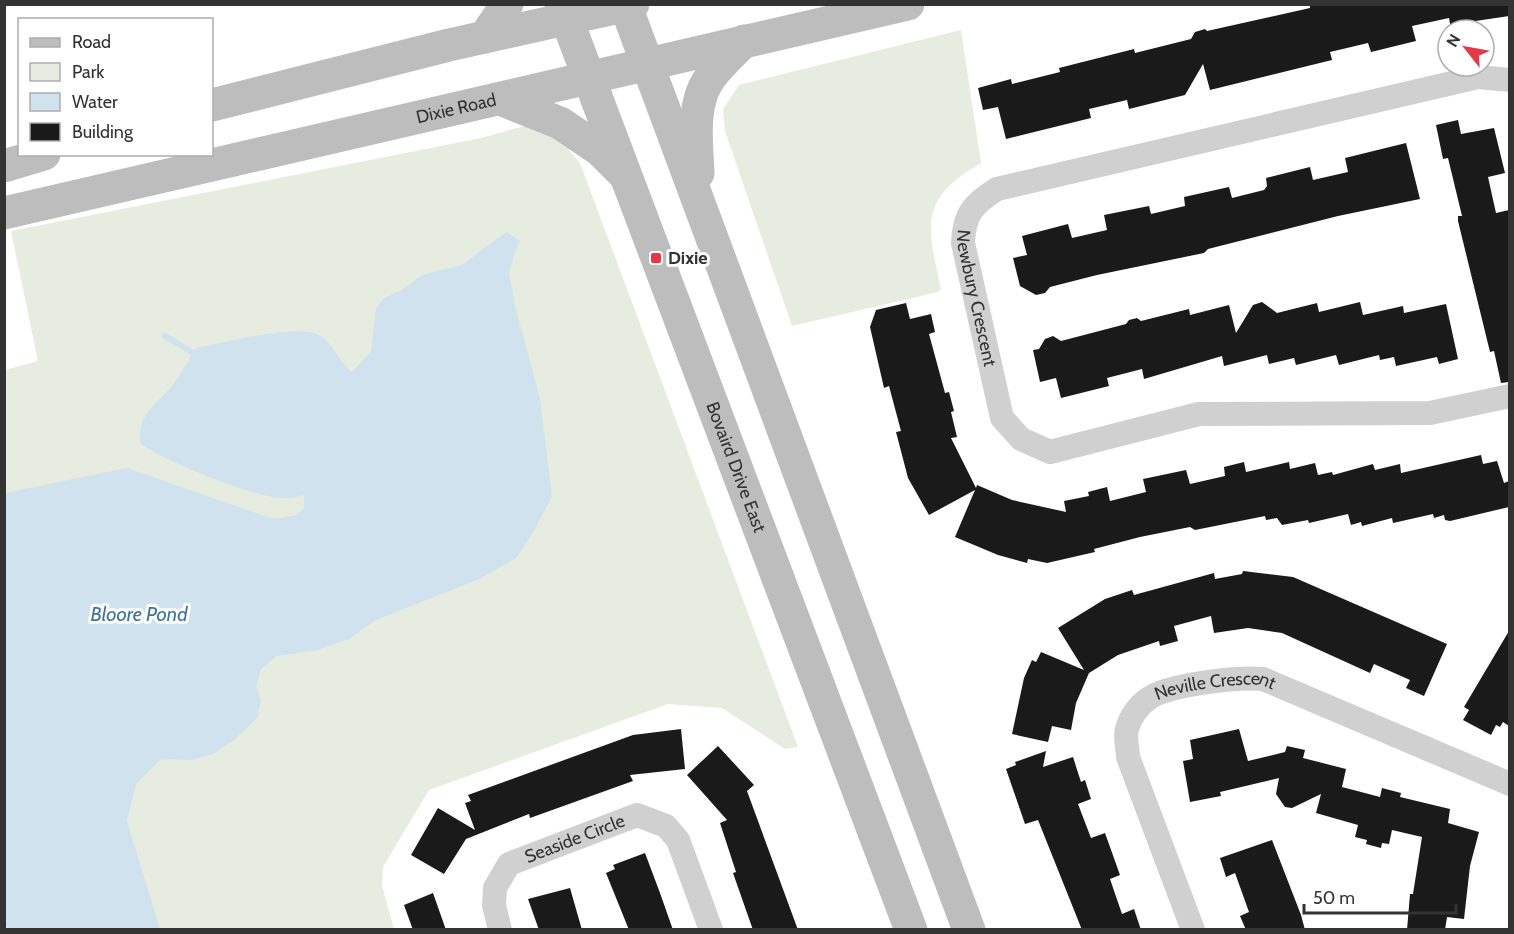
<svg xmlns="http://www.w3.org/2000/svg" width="1514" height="934" font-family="Cabin,sans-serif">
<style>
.green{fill:#e6ecdf}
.water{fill:#cfe2ee}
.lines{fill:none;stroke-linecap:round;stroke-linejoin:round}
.stream{stroke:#cfe2ee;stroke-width:6}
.building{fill:#1a1a1a}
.minor{stroke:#d0d0d0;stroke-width:24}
.secondary{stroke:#bdbdbd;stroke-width:33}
.poi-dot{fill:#e63946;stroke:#fff;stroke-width:2}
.labels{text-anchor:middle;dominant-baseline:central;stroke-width:6;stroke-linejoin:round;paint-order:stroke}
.street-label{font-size:18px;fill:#333;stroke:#fff}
.poi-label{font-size:18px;font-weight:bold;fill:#333;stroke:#fff;text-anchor:start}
.water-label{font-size:20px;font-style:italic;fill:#3f7597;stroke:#fff}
</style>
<rect width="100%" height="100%" fill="#fff"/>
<path class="green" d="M961,30L981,163C918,200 927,225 941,289L938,292L792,326L725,131L723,109L739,85Z
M550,119V127L580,163L798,747L785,749L722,708L668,704L429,790L383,867L382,886L394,929L5,930V370L38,361L11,231L481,138Z"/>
<path class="water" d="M506,232L520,241L514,254L509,273L515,306L540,399L552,496L534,531L516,558L479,579L376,620L349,639L318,650L277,656L261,669L256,686L261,701L257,718L234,740L213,754L192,760L161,759L136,784L127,821L160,929H8L4,921L5,493L127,468L273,519L297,515L304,508V495C297,497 289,499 281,498C250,496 167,462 141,444C134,415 161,401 176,381C184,370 189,358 196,348C224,343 293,324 317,334C334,342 338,362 352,372L371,352L376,309L384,298L402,290L422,275L462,265Z"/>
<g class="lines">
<path class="stream" d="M165,336L198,356"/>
</g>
<path class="building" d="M1310,4H1509V16L1469,22L1470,25L1451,29L1449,18L1412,26L1416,41L1371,52L1368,43L1330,52L1332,60L1210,90L1203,64L1185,95L1129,109L1127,100L1089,109L1091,118L1006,139L998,107L983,110L978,88L1011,79L1012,84L1060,72L1059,68L1134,49L1135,53L1191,39L1195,32L1205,29L1207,31L1310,8Z
M1458,120L1461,134L1494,128L1505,173L1488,177L1496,213L1509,210V382L1501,383L1494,351L1490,352L1458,221V216H1462L1448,158L1443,159L1436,125Z
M1406,143L1420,199L1338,216L1208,249L1204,253L1097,275L1050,287L1045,293L1036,295L1020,286L1013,258L1027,255L1022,236L1068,224L1072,238L1107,230L1104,215L1149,206L1151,214L1185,206L1184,197L1229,187L1232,198L1264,190L1267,186L1266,178L1310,167L1313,180L1348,172L1345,158Z
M1262,302L1277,313L1317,303L1319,312L1360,302L1363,315L1403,306L1404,313L1446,304L1458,359L1439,364L1437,357L1396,366L1394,357L1380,360L1379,355L1339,365L1336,355L1296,365L1294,358L1269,364L1267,355L1224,366L1222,356L1144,379L1142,369L1107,378L1109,386L1061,398L1056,378L1040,382L1033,350L1039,349L1045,339L1053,336L1061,341L1126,324L1129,320L1137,318L1141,321L1189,309L1190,315L1229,305L1236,333L1253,305Z
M906,303L910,319L931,314L935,332L929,334L945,393L949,392L954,411L951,412L957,437L951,438L976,488L977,485L1012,500L1066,512L1064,501L1089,496L1088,492L1107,487L1110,501L1146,492L1143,479L1186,470L1190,484L1225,476L1224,467L1244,462L1246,472L1289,462L1290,469L1315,463L1318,475L1332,472L1333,475L1373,464L1375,470L1400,464L1401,473L1481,455L1483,464L1497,461L1504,483L1509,481V507L1450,521L1445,520L1444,515L1434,518L1433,514L1393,523L1392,518L1362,526L1361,522L1351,525L1348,514L1309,523L1308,520L1282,525L1277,518L1266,520L1265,516L1195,530L1190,527L1140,537L1094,549L1095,552L1047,563L1028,559L1027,563L998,555L955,537L975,490L929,515L908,478L896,432L901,431L889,386L884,388L870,327L876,310Z
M1243,571L1293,577L1447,644L1424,696L1406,688L1410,680L1374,664L1370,673L1282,633L1248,628L1214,633L1211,616L1174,626L1178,641L1160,646L1159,641L1118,655L1089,673L1076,703L1071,730L1052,726L1048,742L1012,734L1024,678L1032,660L1036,662L1041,652L1084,670L1058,628L1105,599L1132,590L1134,595L1214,573L1215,579L1242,574Z
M1509,631V726L1503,722L1500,727L1496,725L1491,735L1463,720L1469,710L1464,707Z
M681,729L685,769L630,775L633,781L530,818L529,814L466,839L444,874L411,855L438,808L475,830L465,803L471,801L468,795L633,735Z
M1239,729L1248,761L1285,752L1287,746L1305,750L1303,758L1346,769L1342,787L1380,797L1382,788L1401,793L1400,797L1450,809L1448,823L1479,832L1470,866L1464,919L1447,917L1445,930H1407L1410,894H1413L1422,837L1392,830L1389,844L1382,843L1381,848L1366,844L1367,840L1355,837L1358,825L1316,813L1321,794L1292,808L1285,807L1276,794L1279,778L1220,792L1221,796L1190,802L1183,761L1193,759L1190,740Z
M718,746L754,785L747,791L798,930H753L733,873L736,872L720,823L727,820L687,775Z
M1046,751L1043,767L1073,757L1081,782L1085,780L1091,799L1078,804L1091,838L1105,833L1120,875L1110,879L1122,914L1134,909L1141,930H1082L1038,820L1025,824L1006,769L1016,765L1015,762Z
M1272,840L1301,915L1305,930H1246L1240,916L1249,912L1235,873L1226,877L1220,858Z
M645,853L660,893L673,930H629L606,873L615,869L613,865Z
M570,888L582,930H539L528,899Z
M433,893L446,930H413L404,905Z"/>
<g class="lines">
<g class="minor">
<path id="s1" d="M1510,80L1478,77L997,189C973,204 964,214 963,243L1002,418L1021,439L1050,452L1199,414L1430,413L1510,396"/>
<path id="s2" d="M500,930L494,905L495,888L509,864L637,815L666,826L678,840L711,930"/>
<path id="s3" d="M1193,930L1128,757C1128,748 1124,737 1127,729C1130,717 1139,705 1148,699C1168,684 1239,677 1263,679L1510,784"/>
</g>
<g class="secondary">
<path id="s4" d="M561,4L911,930"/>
<path d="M625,4L969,930"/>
<path d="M485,37L507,4"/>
<path d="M500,99L560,123L600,150L623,173"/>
<path d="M212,105L449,45L633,4"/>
<path d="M4,166L44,154"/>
<path d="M698,173C697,147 693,118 702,93C709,73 730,56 744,41"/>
<path id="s5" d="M4,213L908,4"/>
</g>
</g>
<rect class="poi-dot" x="650" y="252" width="12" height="12" rx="3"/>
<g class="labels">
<g class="street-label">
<text stroke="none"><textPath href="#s5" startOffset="464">Dixie Road</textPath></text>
<text stroke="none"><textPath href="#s1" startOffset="650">Newbury Crescent</textPath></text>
<text stroke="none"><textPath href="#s4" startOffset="495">Bovaird Drive East</textPath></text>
<text stroke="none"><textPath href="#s3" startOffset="320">Neville Crescent</textPath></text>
<text stroke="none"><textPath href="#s2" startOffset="141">Seaside Circle</textPath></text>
</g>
<g class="poi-label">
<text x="668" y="258">Dixie</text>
</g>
<g class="water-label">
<text x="139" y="614">Bloore Pond</text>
</g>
</g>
<rect width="1514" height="934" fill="none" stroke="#333333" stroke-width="12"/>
<rect x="18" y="18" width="195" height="138" fill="#ffffff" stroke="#adadad" stroke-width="1.5"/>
<rect x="30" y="38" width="30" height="9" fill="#bdbdbd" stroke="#adadad" stroke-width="1.5"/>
<text x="72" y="48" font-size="18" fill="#333333">Road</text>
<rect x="30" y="63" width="30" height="18" fill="#e6ecdf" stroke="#adadad" stroke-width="1.5"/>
<text x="72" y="78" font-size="18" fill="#333333">Park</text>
<rect x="30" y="93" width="30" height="18" fill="#cfe2ee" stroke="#adadad" stroke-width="1.5"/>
<text x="72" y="108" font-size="18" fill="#333333">Water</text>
<rect x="30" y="123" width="30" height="18" fill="#1a1a1a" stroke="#adadad" stroke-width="1.5"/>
<text x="72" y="138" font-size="18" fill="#333333">Building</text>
<g transform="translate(1466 48) rotate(301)"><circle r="28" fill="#ffffff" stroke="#adadad" stroke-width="1.5"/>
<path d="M0-4.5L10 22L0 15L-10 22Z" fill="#e63946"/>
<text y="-9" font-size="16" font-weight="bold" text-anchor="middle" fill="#333333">N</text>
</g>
<path d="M1304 904v9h152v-9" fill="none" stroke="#333333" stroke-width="3"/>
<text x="1313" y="904" font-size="18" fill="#333333" stroke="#ffffff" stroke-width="4.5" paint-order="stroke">50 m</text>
</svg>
